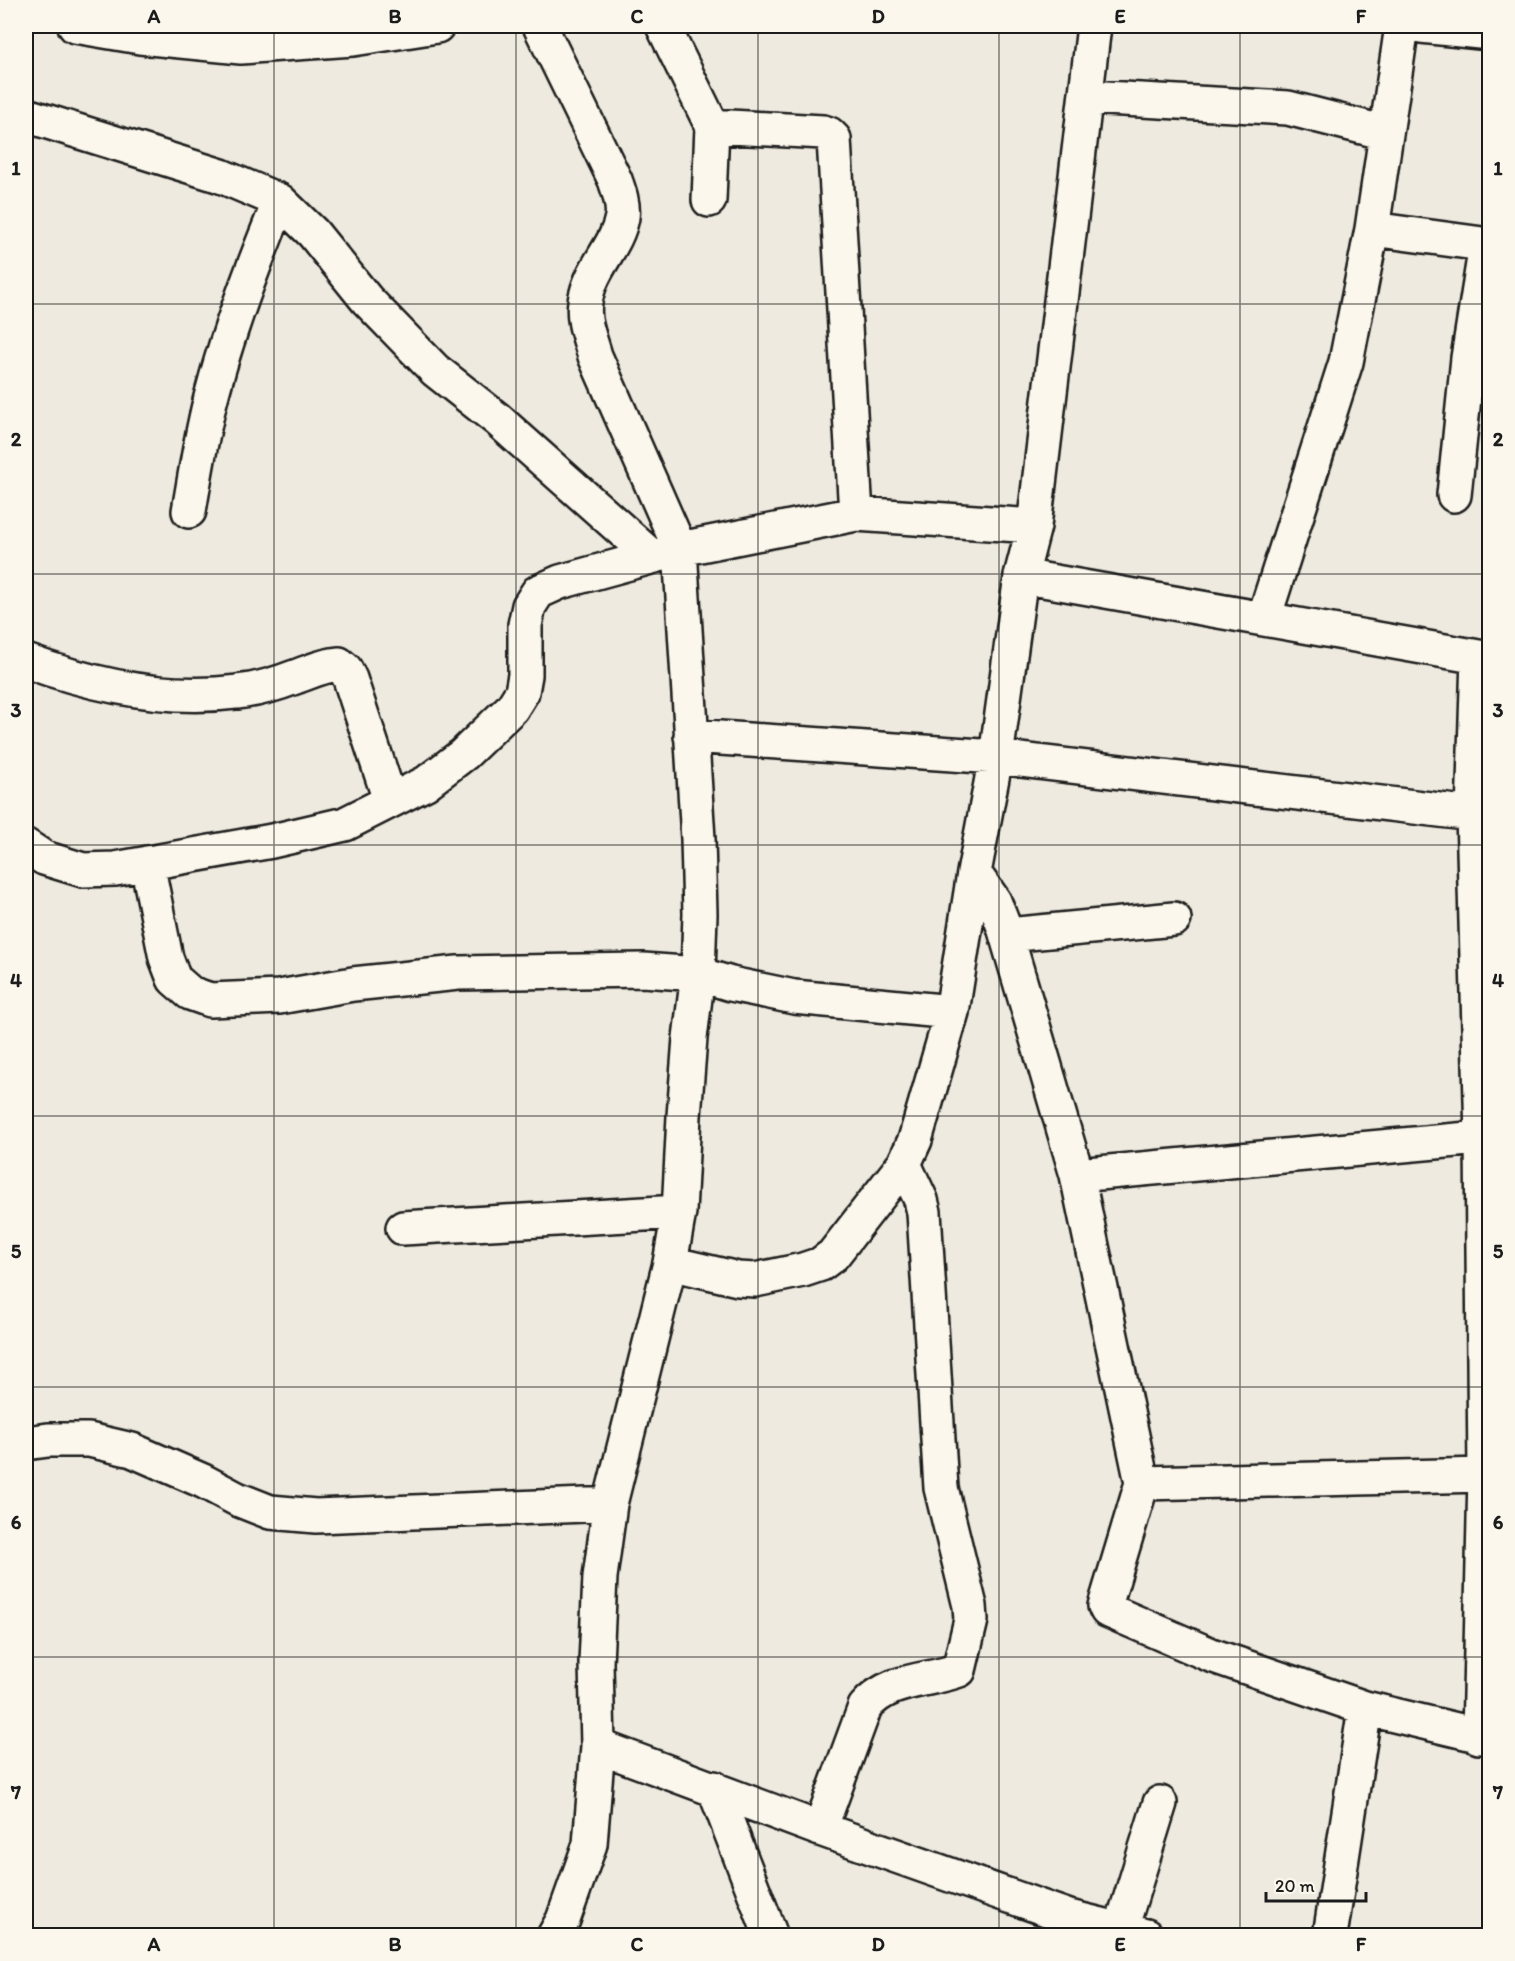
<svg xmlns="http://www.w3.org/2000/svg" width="1515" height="1961" font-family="Itim,sans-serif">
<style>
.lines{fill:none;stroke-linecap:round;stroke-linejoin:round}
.street-casing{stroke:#1c1c1c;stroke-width:38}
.street{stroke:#fbf7ec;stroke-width:33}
.grid{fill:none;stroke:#1c1c1c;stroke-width:1.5;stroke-opacity:0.55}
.neatline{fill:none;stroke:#1c1c1c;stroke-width:2}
.grid-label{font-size:20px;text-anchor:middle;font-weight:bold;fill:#1c1c1c}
</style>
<rect width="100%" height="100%" fill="#eeeadf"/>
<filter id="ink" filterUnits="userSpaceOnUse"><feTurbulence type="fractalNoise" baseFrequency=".0167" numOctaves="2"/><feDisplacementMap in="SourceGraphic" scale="12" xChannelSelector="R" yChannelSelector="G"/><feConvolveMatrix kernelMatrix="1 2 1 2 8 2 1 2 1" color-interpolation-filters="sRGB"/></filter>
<g filter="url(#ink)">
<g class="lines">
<defs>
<path id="street" d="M75,26L140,37L241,47L353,39L437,26
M540,26L615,180C619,191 624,205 622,217C617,247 590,268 585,302C582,321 590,338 595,356L680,549L698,839L700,914L698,974L690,1038L684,1116L679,1212L670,1263L610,1504L600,1577L596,1663L598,1746L590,1844L563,1920L554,1936
M663,26L712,126L709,200
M1421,26L1490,33
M1086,97L1288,108L1386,133
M26,115L221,176L280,201L313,233L367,300L435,370L497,419L651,556
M712,126L823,132L829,134L834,139L856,514
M1372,229L1490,245
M1454,495L1468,358L1486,245
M189,511C196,471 202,429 213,390C230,325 254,263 280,201
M1021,576L1490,659
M1264,618L1346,362L1372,229L1402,26
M26,661C92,685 167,701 237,692C256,690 277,684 295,677C310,672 323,665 339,664L345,669L350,679L390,800
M691,736L996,757L1473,814L1482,1137L1485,1475L1479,1737
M1473,814L1478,657
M26,846L44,858L83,870L115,869L272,841L345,824L426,783L464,754L512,708L522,692L525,675V625L529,606L538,592L560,582L680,549L856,514L1034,526
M147,863L166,958L174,979L190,993L210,1000L279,997L353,984L458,973L643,970L698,974L731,984L794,997L952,1012
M974,873L994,901L1004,927L1077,1175L1142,1483L1105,1606L1107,1610L1211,1655L1365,1708L1490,1738
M1007,935L1174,919
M1077,1175L1490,1137
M403,1228L679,1212
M670,1263L738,1279L755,1280L803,1270L821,1264L833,1255L904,1164L915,1140L952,1012L974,873L996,757L1021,576L1034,526L1094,26
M26,1443L48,1440H89L132,1450L203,1481L237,1499L270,1512L316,1516L610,1504
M1142,1483L1485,1475
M598,1746L820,1829L1069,1917L1146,1936
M714,1788L771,1936
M820,1829L865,1707C889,1678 927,1682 959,1670L971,1620L970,1606L941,1488L924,1212L921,1200L904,1164
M1121,1929L1160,1803
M1330,1936L1365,1708"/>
</defs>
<use href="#street" class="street-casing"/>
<use href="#street" class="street"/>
</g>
</g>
<path class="grid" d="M274,26V1936M516,26V1936M758,26V1936M999,26V1936M1240,26V1936M26,304H1490M26,574H1490M26,845H1490M26,1116H1490M26,1387H1490M26,1657H1490"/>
<rect width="1515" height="1961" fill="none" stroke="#fbf7ec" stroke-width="66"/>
<path d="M1266 1892v9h100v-9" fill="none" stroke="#1c1c1c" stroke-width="3"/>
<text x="1275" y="1892" font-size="18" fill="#1c1c1c" stroke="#fbf7ec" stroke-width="4.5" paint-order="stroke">20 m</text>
<rect x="33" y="33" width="1449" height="1895" class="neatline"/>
<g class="grid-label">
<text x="154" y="23">A</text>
<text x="395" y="23">B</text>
<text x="637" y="23">C</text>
<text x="878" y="23">D</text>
<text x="1120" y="23">E</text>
<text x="1361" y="23">F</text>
<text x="16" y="175">1</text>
<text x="1498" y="175">1</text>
<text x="16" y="446">2</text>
<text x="1498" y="446">2</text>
<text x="16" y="717">3</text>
<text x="1498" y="717">3</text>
<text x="16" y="987">4</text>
<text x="1498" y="987">4</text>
<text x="16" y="1258">5</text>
<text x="1498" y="1258">5</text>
<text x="16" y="1529">6</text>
<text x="1498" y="1529">6</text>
<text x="16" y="1799">7</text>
<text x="1498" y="1799">7</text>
<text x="154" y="1951">A</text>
<text x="395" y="1951">B</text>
<text x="637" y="1951">C</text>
<text x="878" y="1951">D</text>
<text x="1120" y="1951">E</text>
<text x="1361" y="1951">F</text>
</g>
</svg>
